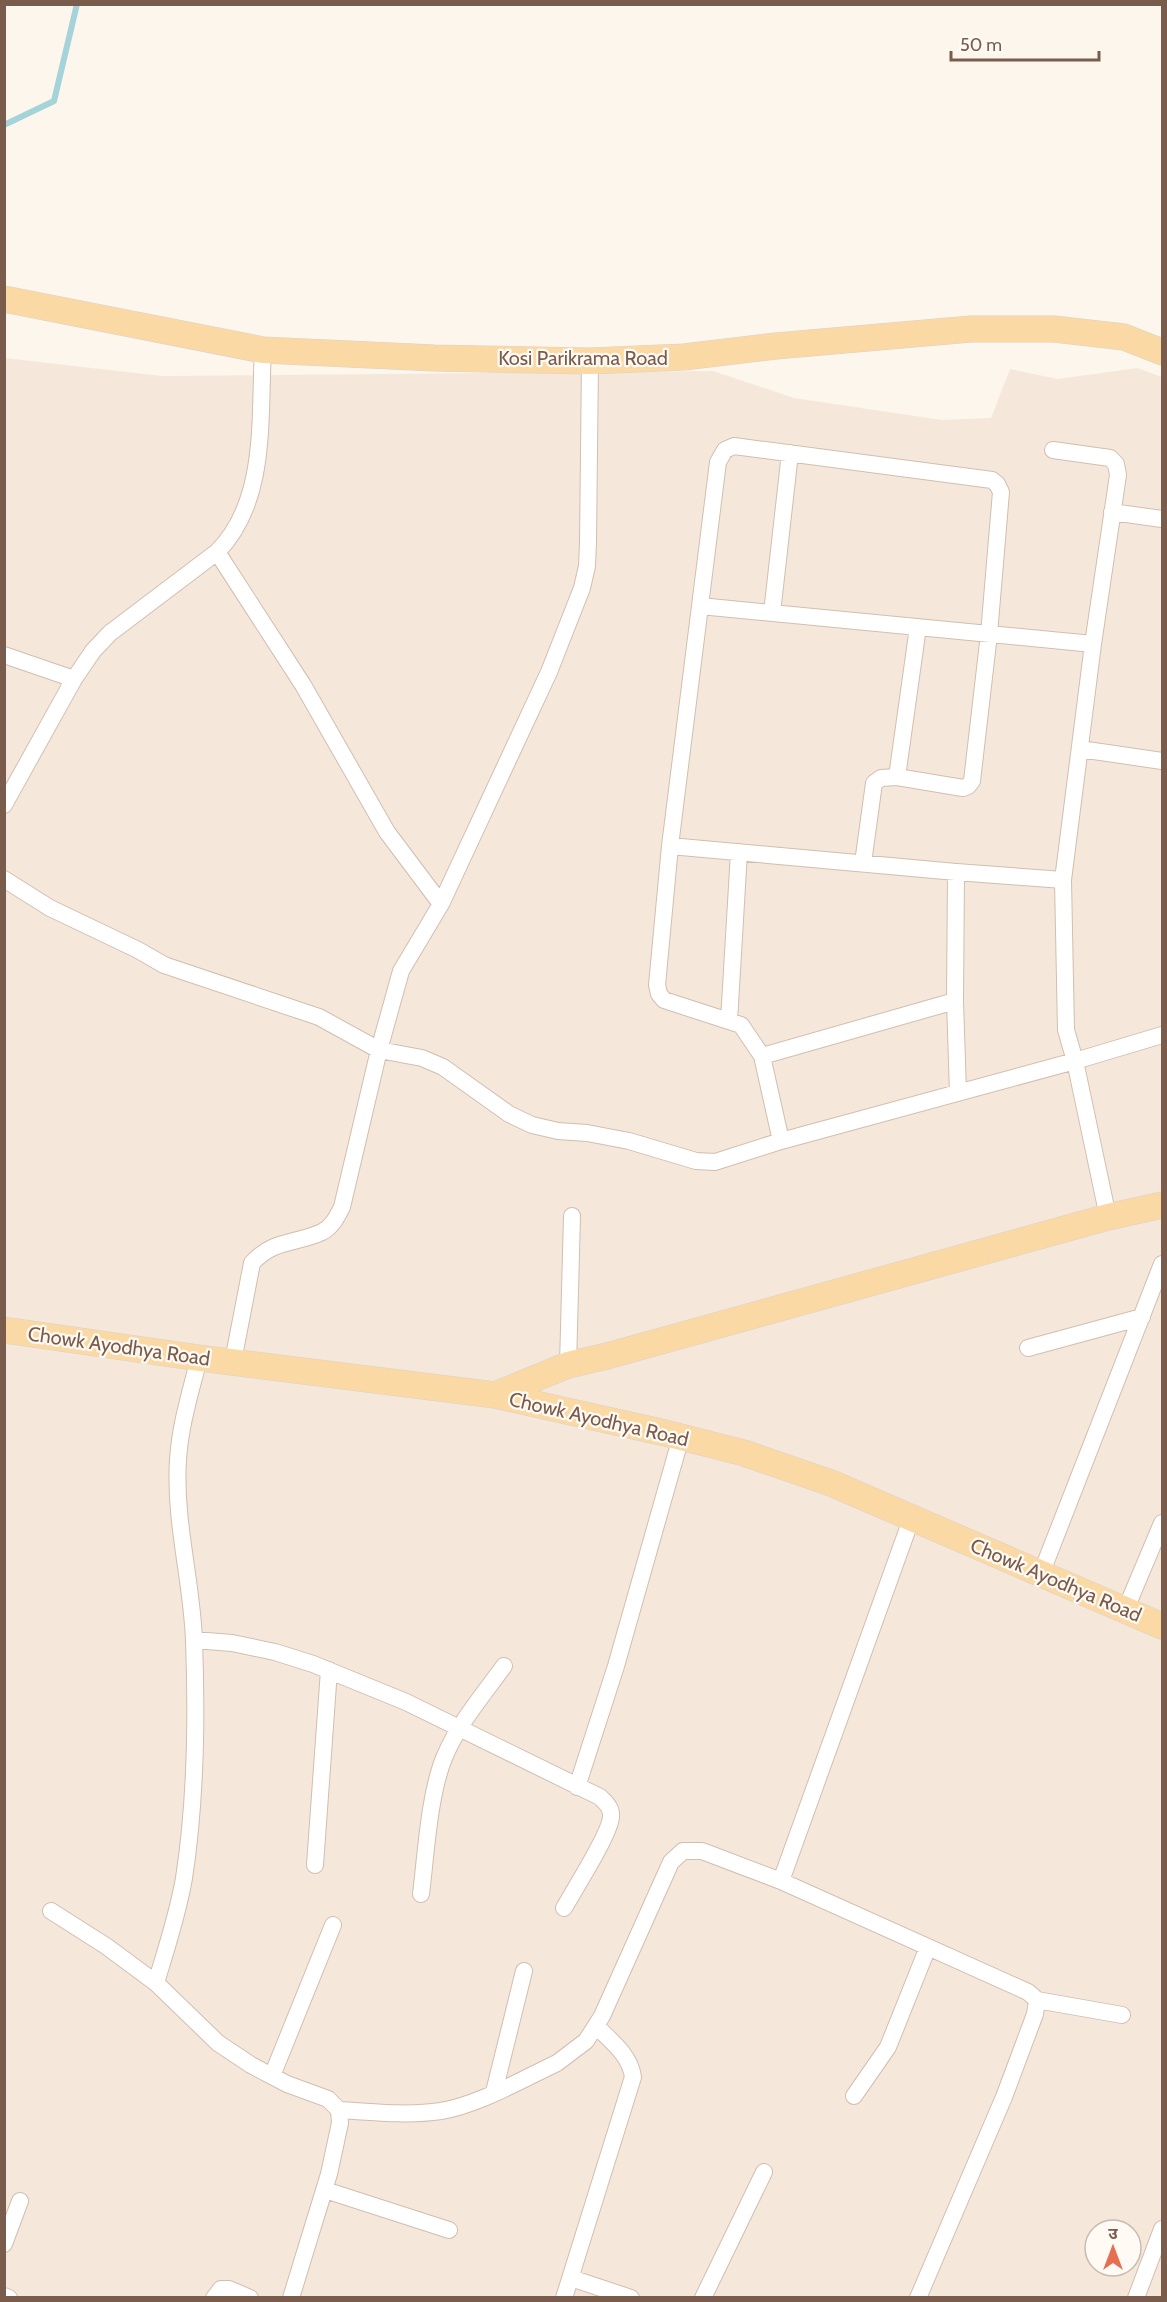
<svg xmlns="http://www.w3.org/2000/svg" width="1167" height="2302" font-family="Cabin,'Noto Sans Devanagari',sans-serif">
<style>
.residential{fill:#f5e8da;fill-rule:evenodd}
.lines{fill:none;stroke-linecap:round;stroke-linejoin:round}
.stream{stroke:#a5d3da;stroke-width:6}
.minor-casing{stroke:#d1beb0;stroke-width:18}
.primary-casing{stroke:#dad1cd;stroke-width:27}
.minor{stroke:#fff;stroke-width:16}
.primary{stroke:#fbd9a5;stroke-width:26}
.labels{text-anchor:middle;dominant-baseline:central;stroke-width:4.5;stroke-linejoin:round;paint-order:stroke}
.street-label{font-size:20px;fill:#7a5c4d;stroke:#fffaf3}
</style>
<rect width="100%" height="100%" fill="#fdf6ec"/>
<path class="residential" d="M5,358L161,376L713,371L794,398L942,420L991,418L1010,369L1058,379L1137,368L1162,377V2297L5,2298ZM1095,2230H1131V2266H1095Z"/>
<g class="lines">
<path class="stream" d="M4,125L54,101L77,4"/>
<defs>
<path id="minor" d="M1053,450L1110,458L1116,464L1118,475L1093,644L1063,880L1066,1030L1075,1061L1108,1217
M1112,512L1162,519
M217,552L303,685L387,832L441,904
M700,606L718,462L725,450L734,446L992,480L997,484L1001,492L989,634L972,781L968,786L963,788L897,777
M772,613L790,453
M4,655L74,679
M1080,749L1162,761
M4,805L74,679L93,651L110,633L217,552C268,501 259,417 263,350
M670,846L956,872L1063,880
M863,863L874,783L881,778L897,777L918,627
M4,879L50,908L138,950L164,965L319,1017L379,1050L422,1058L443,1067L509,1114L532,1125L558,1131L587,1133L629,1141L696,1161L715,1162L781,1141L1075,1061L1162,1035
M955,1001L958,1093
M729,1021L739,852
M762,1056L955,1001L956,872
M781,1141L762,1056L741,1025L664,1000L659,994L657,985L670,846L700,606L1093,644
M1028,1348L1142,1317
M233,1361L252,1263C274,1239 296,1244 322,1232C332,1227 337,1217 342,1207L379,1050L401,971L441,904L549,672L582,588L587,566L588,542L590,361
M568,1365L572,1216
M1041,1574L1162,1264
M1125,1611L1162,1523
M194,1640L232,1643L275,1652L313,1664L406,1702L600,1797C606,1803 612,1808 611,1817C610,1834 574,1890 564,1908
M577,1787L616,1666L681,1437
M315,1865L329,1670
M781,1881L912,1517
M421,1894C426,1854 429,1795 444,1758C458,1724 483,1695 504,1666
M51,1911L106,1946L156,1983L218,2043L251,2065L287,2084L328,2099L339,2110L340,2123L329,2174L291,2298
M156,1983C166,1949 178,1914 184,1878C196,1800 197,1720 194,1641C192,1581 174,1521 178,1460C180,1425 191,1391 199,1358
M1037,2000L1122,2015
M272,2076L333,1925
M494,2092L524,1971
M854,2096L888,2047L928,1947
M339,2110C373,2112 407,2116 441,2111C478,2105 523,2079 557,2063L586,2041L602,2016L671,1862L683,1851H702L781,1881L1028,1992L1037,2000L1035,2014L1004,2097L918,2298
M325,2190L449,2230
M4,2244L20,2201
M571,2278L631,2298
M4,2296L9,2298
M214,2298L221,2289H229L250,2298
M564,2298L633,2077C630,2055 611,2041 596,2026
M703,2298L764,2172
M1136,2298L1162,2229"/>
<path id="primary" d="M4,299L263,350L434,358L590,361L684,357L776,346L971,329H1054L1124,337L1162,352
M4,1330L199,1358L495,1395L665,1433L744,1453L831,1483L1162,1626
M495,1395L568,1365L607,1356L1108,1217L1162,1205"/>
</defs>
<use href="#minor" class="minor-casing"/>
<use href="#primary" class="primary-casing"/>
<use href="#minor" class="minor"/>
<use href="#primary" class="primary"/>
</g>
<g class="labels">
<g class="street-label">
<text x="583" y="358">Kosi Parikrama Road</text>
<text transform="translate(119 1346) rotate(8)">Chowk Ayodhya Road</text>
<text transform="translate(599 1419) rotate(13)">Chowk Ayodhya Road</text>
<text transform="translate(1056 1580) rotate(23)">Chowk Ayodhya Road</text>
</g>
</g>
<rect width="1167" height="2302" fill="none" stroke="#7a5c4d" stroke-width="12"/>
<g transform="translate(1113 2248)"><circle r="28" fill="#fffaf3" stroke="#cabbb1" stroke-width="1.5"/>
<path d="M0-4.5L10 22L0 15L-10 22Z" fill="#e76f51"/>
<text y="-9" font-size="16" font-weight="bold" text-anchor="middle" fill="#7a5c4d">उ</text>
</g>
<path d="M951 51v9h148v-9" fill="none" stroke="#7a5c4d" stroke-width="3"/>
<text x="960" y="51" font-size="18" fill="#7a5c4d" stroke="#fffaf3" stroke-width="4.5" paint-order="stroke">50 m</text>
</svg>
